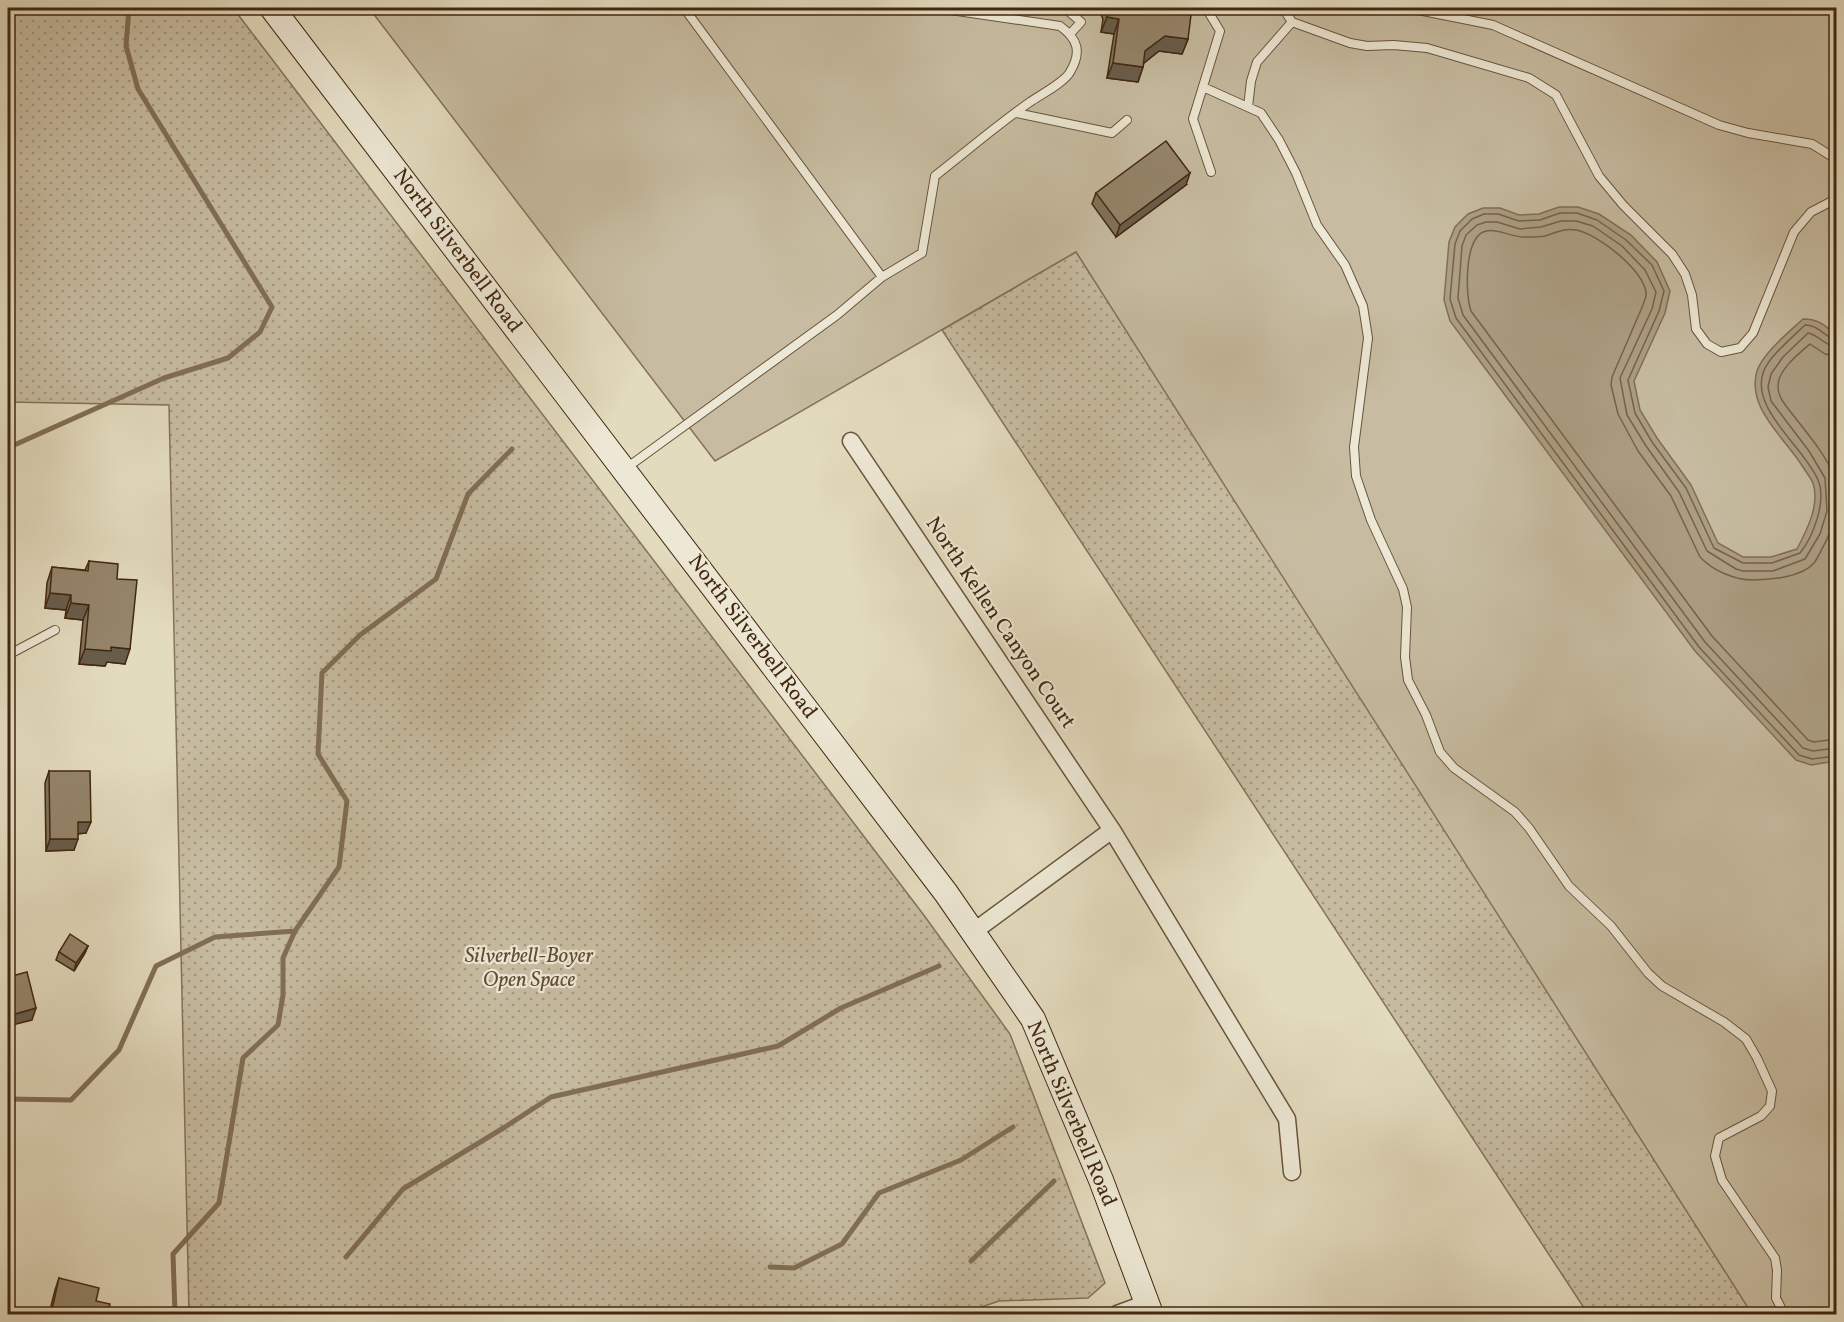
<svg xmlns="http://www.w3.org/2000/svg" width="1844" height="1322" font-family="Vollkorn,serif">
<style>
.grass{fill:#c7bca1;stroke:#847259;stroke-width:1.5}
.park{fill:url(#park-dots);stroke:#847259;stroke-width:1.5}
.water{fill:#ac9e83;stroke:#816e55;stroke-width:1.5}
.lines{fill:none;stroke-linecap:round;stroke-linejoin:round}
.shore{stroke:#76624a;stroke-width:1.5}
.stream{stroke:#816e55;stroke-width:5}
.lane-casing{stroke:#6a543c;stroke-width:10}
.street-casing{stroke:#6a543c;stroke-width:19}
.secondary-casing{stroke:#412711;stroke-width:26}
.lane{stroke:#ede8d5;stroke-width:8}
.street{stroke:#ede8d5;stroke-width:16}
.secondary{stroke:#ede8d5;stroke-width:24}
.wall{fill:#80725c;stroke:#412711;stroke-width:1.5}
.shaded-wall{fill:#685d4b;stroke:#412711;stroke-width:1.5}
.building{fill:#95856b;stroke:#412711;stroke-width:1.5}
.labels{text-anchor:middle;dominant-baseline:central;stroke-width:4.5;stroke-linejoin:round;paint-order:stroke}
.street-label{font-size:21px;fill:#412711;stroke:#ede8d5}
.park-label{font-size:21px;font-style:italic;fill:#624c35;stroke:#ede8d5}
</style>
<defs>
<pattern id="park-dots" width="8" height="8" patternUnits="userSpaceOnUse" patternTransform="scale(1.5)"><rect width="8" height="8" fill="#c7bca1"/><path d="M2 2h.1M6 6h.1" fill="none" stroke="#a39982" stroke-width="1.8" stroke-linecap="round"/></pattern>
</defs>
<rect width="100%" height="100%" fill="#e3dbbe"/>
<filter id="stains"><feTurbulence type="fractalNoise" baseFrequency=".00333" numOctaves="4"/><feColorMatrix values="0 0 0 0 .2 0 0 0 0 .09 0 0 0 0 .02 0 0 0 .5 -.17"/></filter>
<radialGradient id="worn" r=".72"><stop offset=".6" stop-color="#630" stop-opacity="0"/><stop offset="1" stop-color="#630" stop-opacity=".3"/></radialGradient>
<path class="grass" d="M369,8H1836V1314H1745L1076,252L715,461Z"/>
<path class="park" d="M8,8H233L923,914L1010,1034L1105,1283L1088,1298L999,1301L961,1314H189L169,405L8,402Z
M1076,252L1752,1314H1588L942,330Z"/>
<path class="water" d="M1559,207H1578L1599,214L1631,235L1657,262L1670,291L1665,313L1634,381L1640,410L1657,438L1691,485L1718,543L1743,557H1771L1797,549C1807,530 1820,505 1813,483C1811,478 1806,472 1803,467C1785,438 1746,408 1757,371C1763,353 1789,332 1803,319C1818,319 1826,325 1836,336V761L1811,765L1796,760L1695,651L1450,321L1444,300L1449,242L1455,227L1468,214L1483,208H1500L1519,215L1539,214Z"/>
<g class="lines">
<path class="shore" d="M1836,339C1825,338 1819,325 1805,325C1793,337 1768,357 1763,373C1751,410 1804,447 1818,480C1827,501 1813,537 1800,553L1772,563H1743L1714,548L1686,488L1652,442L1635,413L1628,380L1659,311L1664,291L1652,265L1626,240L1597,220L1577,213H1560L1540,220L1519,221L1498,214H1484L1472,219L1460,231L1455,244L1450,299L1456,318L1699,647L1799,755L1812,759L1836,756
M1836,347C1825,346 1819,335 1808,333L1783,357L1771,374L1768,387L1771,401L1809,451L1825,478L1827,511L1820,534L1805,559L1773,571H1743L1736,569L1707,551L1679,492L1646,446L1627,415L1620,378L1652,309L1656,292L1645,270L1622,246L1593,226L1576,221H1561L1541,227L1520,229L1497,222H1486L1477,225L1466,235L1462,246L1458,298L1463,315L1705,642L1803,748L1813,751L1836,748
M1836,356L1825,354L1810,344C1798,354 1777,371 1778,387C1778,398 1787,407 1793,415C1806,432 1827,456 1834,476C1842,498 1834,527 1823,547C1820,552 1818,558 1814,563C1802,577 1771,580 1753,580C1735,580 1713,571 1700,557L1671,496L1638,451L1618,414L1611,385L1612,377L1643,305C1644,301 1647,296 1646,292C1642,269 1598,234 1576,230C1564,228 1555,233 1545,236C1539,237 1532,237 1526,237C1512,238 1498,228 1486,231C1464,236 1465,294 1471,311L1712,636L1808,740L1814,742L1836,739"/>
<path class="stream" d="M8,446H12L164,378L228,358L260,332L272,307L138,89L126,46L129,8
M8,1099L71,1100L119,1050L156,966L215,937L295,931
M346,1257L403,1189L505,1127L551,1097L778,1046L841,1008L939,966
M971,1261L1054,1181
M770,1267L794,1268L842,1244L879,1193L961,1160L1013,1127
M175,1314L173,1254L219,1203L243,1058L278,1025L283,995V958L295,931L339,867L347,801L318,754L322,673L360,635L436,579L468,494L512,449"/>
<defs>
<path id="lane" d="M684,8L882,277
M1054,8L1067,10L1081,22L1071,33
M1206,8L1220,31L1193,119L1211,172
M1283,8L1292,22L1350,43L1367,46L1394,45L1427,48L1529,78L1556,95L1599,176L1623,205L1672,254L1685,274L1692,295L1696,329L1707,344L1721,352L1740,348L1753,333L1794,232L1811,212L1836,199
M1408,8L1493,25L1719,125L1748,133L1812,144L1836,159
M1203,87L1261,113L1279,140L1296,173L1317,225L1345,265L1363,306L1368,338L1354,447L1356,476L1371,520L1403,589L1407,607L1405,657L1408,680L1426,715L1440,752L1454,768L1515,812L1529,828L1569,886L1611,926L1648,973L1662,986L1724,1022L1746,1039L1757,1058L1772,1091L1770,1106L1761,1116L1719,1138L1715,1156L1722,1180L1775,1258L1777,1270L1776,1298L1784,1314
M1248,107L1251,81L1257,62L1292,22
M1016,113L1112,133L1127,120
M625,469L837,315L882,277L922,253L935,176C967,151 997,125 1030,102C1040,95 1065,82 1070,72C1082,52 1078,39 1060,26L937,8
M8,655L55,630"/>
<path id="street" d="M851,441L1112,830L1287,1119L1292,1172
M973,932L1112,830
M1117,1314L1147,1303"/>
<path id="secondary" d="M272,8L946,893L1033,1019L1101,1180L1151,1314"/>
</defs>
<use href="#lane" class="lane-casing"/>
<use href="#street" class="street-casing"/>
<use href="#secondary" class="secondary-casing"/>
<use href="#lane" class="lane"/>
<use href="#street" class="street"/>
<use href="#secondary" class="secondary"/>
</g>
<path class="wall" d="M1098,8H1146V9L1188,39L1182,54L1159,51L1144,63L1138,82L1107,78L1114,34L1101,32L1103,19Z
M1186,185L1116,237L1092,204L1096,193Z
M89,561L117,579L125,664L107,662L105,666L79,664L83,620L65,618L66,610L45,608L47,583L52,567L85,570Z
M49,771L86,833L78,834L74,850L46,851L45,783Z
M88,946L85,953L74,971L56,960L59,952Z
M59,1278L96,1301L107,1314H49L55,1290Z"/>
<path class="shaded-wall" d="M1107,17L1119,19L1114,34L1101,32Z
M1165,36L1188,39L1182,54L1159,51L1140,66L1145,51Z
M1113,63L1143,67L1138,82L1107,78Z
M1190,173L1186,185L1116,237L1120,225Z
M50,593L71,595L66,610L45,608Z
M71,603L89,605L83,620L65,618Z
M111,647L130,649L125,664L107,662L105,666L79,664L85,649Z
M78,822H91L86,833L74,834Z
M50,839H78L74,850L46,851Z
M88,946L85,953L74,971L76,963Z
M36,1008L32,1020L8,1026V1016Z"/>
<path class="building" d="M1108,8H1146V9L1191,15L1188,39L1165,36L1145,51L1143,67L1113,63L1119,19L1107,17Z
M1166,141L1190,173L1120,225L1096,193Z
M89,561L118,564L117,579L137,580L130,649L111,647V651L85,649L89,605L71,603V595L50,593L52,567L88,571Z
M49,771H90L91,822H78V839H50Z
M70,934L88,946L76,963L59,952Z
M27,972L36,1008L8,1016V977Z
M59,1278L99,1288L96,1301L110,1304L107,1314H51Z"/>
<g class="labels">
<g class="street-label">
<text transform="translate(457 251) rotate(53)">North Silverbell Road</text>
<text transform="translate(1000 623) rotate(56)">North Kellen Canyon Court</text>
<text transform="translate(752 637) rotate(53)">North Silverbell Road</text>
<text transform="translate(1071 1114) rotate(67)">North Silverbell Road</text>
</g>
<g class="park-label">
<text x="529" y="956">Silverbell-Boyer<tspan x="529" dy="24">Open Space</tspan></text>
</g>
</g>
<rect width="1844" height="1322" fill="none" stroke="#e3dbbe" stroke-width="30"/>
<rect x="9" y="9" width="1826" height="1304" fill="none" stroke="#412711" stroke-width="3"/>
<rect x="15" y="15" width="1814" height="1292" fill="none" stroke="#412711" stroke-width="1.5"/>
<rect width="100%" height="100%" filter="url(#stains)"/>
<rect width="100%" height="100%" fill="url(#worn)"/>
</svg>
